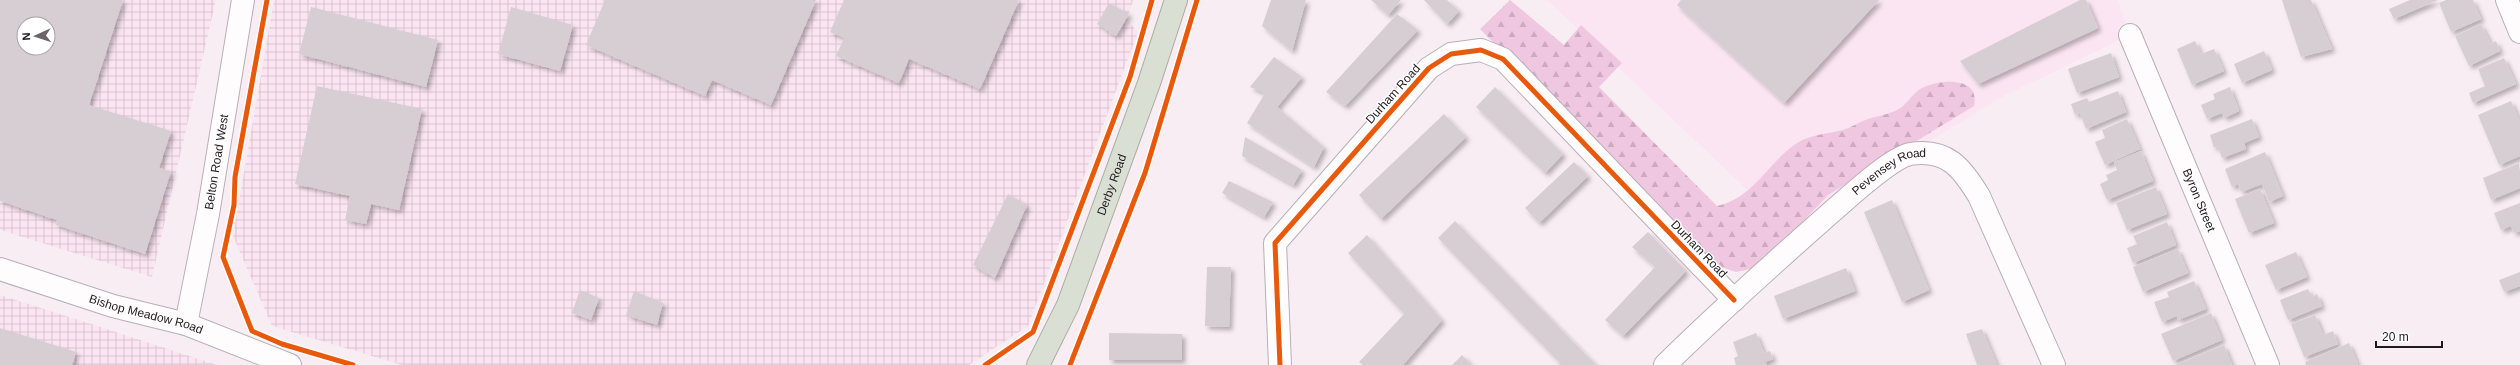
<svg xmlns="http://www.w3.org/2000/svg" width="2520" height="365" font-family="Arial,sans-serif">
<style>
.built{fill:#fbe5f2}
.industrial{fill:url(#industrial-grid);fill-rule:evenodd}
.forest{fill:url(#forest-firs)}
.building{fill:#d7ced3;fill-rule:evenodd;filter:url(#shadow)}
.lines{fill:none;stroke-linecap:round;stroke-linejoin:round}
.minor-casing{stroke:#b8afb4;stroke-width:24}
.highway-casing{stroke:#aaaca1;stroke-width:24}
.minor{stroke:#fefcfd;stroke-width:22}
.highway{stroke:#d9dfd2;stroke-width:22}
.cycleway-casing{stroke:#fff;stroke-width:8}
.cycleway{stroke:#e8590c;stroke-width:5}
.labels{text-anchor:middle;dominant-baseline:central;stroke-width:3;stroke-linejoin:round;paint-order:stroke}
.street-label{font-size:12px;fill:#20191d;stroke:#fff}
</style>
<defs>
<pattern id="industrial-grid" width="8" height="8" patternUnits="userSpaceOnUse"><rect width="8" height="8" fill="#fbe5f2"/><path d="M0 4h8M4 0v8" fill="none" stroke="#d7c4cf"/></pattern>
<pattern id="forest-firs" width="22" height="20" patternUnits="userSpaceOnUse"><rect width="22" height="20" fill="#f0c7e0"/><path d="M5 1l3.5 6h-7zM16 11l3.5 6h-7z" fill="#ceaac0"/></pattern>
<filter id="shadow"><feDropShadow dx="3.5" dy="3.5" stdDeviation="2" flood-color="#0004"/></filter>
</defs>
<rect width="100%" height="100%" fill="#f9edf4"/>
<path class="built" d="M1547,0H2118L2130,35L2002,97L1909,154L1800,240Z"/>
<path class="industrial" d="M0,0H216L152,277L0,230ZM24,24H48V48H24Z
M274,0H1133L1127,20L1138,32L1028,326L969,365H402L272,326L233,236Z
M0,295L91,324L217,365H0Z"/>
<path class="forest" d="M1510,0L1564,45L1581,25L1622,63L1599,87L1717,206C1755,197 1767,163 1797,143C1812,134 1827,134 1843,130C1852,127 1859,122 1868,119C1877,116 1886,115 1895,111C1907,106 1911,94 1922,88C1940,79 1981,76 1974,106L1828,195L1760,267L1736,272L1721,267L1701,253L1480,29Z"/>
<path class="building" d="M0,0H123L89,105L171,131L159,168L171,171L145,254L56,225L57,220L0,201ZM24,24H48V48H24Z
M605,0H816L771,105L712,80L705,96L586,45Z
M844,0H1019L980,89L909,59L899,83L836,56L844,38L830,32Z
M1271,0H1306L1292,51L1262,26Z
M1371,0H1401L1388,15Z
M1424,0H1447L1459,11L1447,24Z
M1681,0H1879L1784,103L1677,5Z
M2080,0H2086L2098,28L1978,84L1960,61Z
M2282,0H2311L2332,49L2301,57Z
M2410,0H2438L2394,19L2389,9Z
M2446,0H2473L2481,19L2451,32L2439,3Z
M1109,3L1129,14L1116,36L1097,24Z
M311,7L438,40L426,87L299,54Z
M511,7L573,25L560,71L498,54Z
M1397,14L1418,30L1345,106L1326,92Z
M2481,24L2491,44L2496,41L2500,51L2469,66L2455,36Z
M2195,41L2201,54L2214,49L2224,71L2192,85L2177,49Z
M2264,51L2272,70L2242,83L2234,64Z
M2111,53L2119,77L2077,93L2068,69Z
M1274,57L1302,77L1277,107L1324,147L1314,167L1247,123L1265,93L1250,87Z
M2504,58L2516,84L2473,103L2469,93L2485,86L2478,69Z
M317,86L422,109L399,210L371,204L366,224L345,220L350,196L295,184Z
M1495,87L1563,154L1545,173L1476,107Z
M2230,87L2239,111L2224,118L2222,113L2207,119L2201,105L2215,99L2213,94Z
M2118,91L2126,112L2086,129L2080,113L2075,115L2071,104L2087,98L2089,102Z
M2511,101L2520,122V156L2499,165L2478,115Z
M1444,114L1466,137L1381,219L1359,195Z
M2127,119L2140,149L2105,165L2095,142L2105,138L2102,130Z
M2252,119L2259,137L2244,143L2246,149L2222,158L2218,146L2214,148L2210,135Z
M1245,137L1302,170L1293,185L1242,156Z
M2141,151L2153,181L2107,200L2100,184L2108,180L2106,175L2117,170L2114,162Z
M2265,152L2283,196L2269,202L2262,184L2241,192L2238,184L2232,187L2225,169Z
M1574,162L1588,176L1539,223L1525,208Z
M2519,163L2520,188L2491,200L2483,178Z
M1229,181L1273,202L1264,217L1222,193Z
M2156,187L2167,214L2127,230L2116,203Z
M2260,189L2274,223L2249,233L2235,199Z
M1008,194L1027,205L995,278L973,265Z
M1892,200L1929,290L1902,302L1864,212Z
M2520,203V231L2514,233L2511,226L2501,230L2494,213Z
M1455,221L1595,364L1593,365H1562L1438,238Z
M2167,222L2176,245L2133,263L2127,248L2137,244L2133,236Z
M1648,232L1686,271L1623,336L1605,320L1655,267L1632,247Z
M1367,235L1442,320L1403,365H1363L1359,362L1404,314L1348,253Z
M2178,249L2188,273L2143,292L2133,267Z
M2296,252L2307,277L2276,290L2265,265Z
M1207,267H1231L1229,327L1205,326Z
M1846,268L1855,291L1783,319L1774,296Z
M2520,272V286L2504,292L2499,280Z
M2194,281L2206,309L2178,320L2177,316L2162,322L2154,302L2169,297L2167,292Z
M2308,289L2312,297L2317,294L2322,306L2288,320L2280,300Z
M580,290L599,298L591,320L572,313Z
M634,291L663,303L657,325L626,315Z
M2211,313L2222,340L2173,361L2161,334Z
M2315,315L2323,335L2333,331L2338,344L2304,357L2291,324Z
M0,328L76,352L72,365H0Z
M1982,329L1997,365H1977L1966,334Z
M1109,333L1182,334V360H1109Z
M1756,333L1764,353L1770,351L1773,359L1765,362L1767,365H1736L1734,358L1738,356L1733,342Z
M2349,343L2358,365H2306L2305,362Z
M2224,345L2232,365H2175Z
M1462,355L1472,365H1452Z"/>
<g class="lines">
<defs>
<g id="minor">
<path d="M2507,0L2520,32"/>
<path id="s1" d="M2130,35L2268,365"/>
<path id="s2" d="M0,269L113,306L186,324L290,365"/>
<path id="s3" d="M186,324L208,214L243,0"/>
<path d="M1280,365L1275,243L1429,68L1451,54L1481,50L1503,59L1734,300"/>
<path id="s4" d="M1665,365C1720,311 1777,260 1835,209C1850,196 1891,158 1910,154C1947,148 1962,168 1979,196L2054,365"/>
</g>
<g id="highway">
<path id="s5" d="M1038,365L1068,305L1149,83L1176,0"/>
</g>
</defs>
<use href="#minor" class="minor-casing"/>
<use href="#highway" class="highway-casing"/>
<use href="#minor" class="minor"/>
<use href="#highway" class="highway"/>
<defs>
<path id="cycleway" d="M267,0L235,177L234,205L223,257L252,331L282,344L353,365
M985,365L1033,332L1130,77L1152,0
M1070,365L1145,173L1197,0
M1280,365L1275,243L1429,68L1451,54L1481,50L1503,59L1734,300"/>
</defs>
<use href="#cycleway" class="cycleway-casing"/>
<use href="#cycleway" class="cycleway"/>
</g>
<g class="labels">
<g class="street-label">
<text transform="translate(1393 94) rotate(-48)">Durham Road</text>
<text stroke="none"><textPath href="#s3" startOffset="165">Belton Road West</textPath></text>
<text stroke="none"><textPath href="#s4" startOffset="298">Pevensey Road</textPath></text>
<text stroke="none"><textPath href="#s5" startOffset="195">Derby Road</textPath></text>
<text stroke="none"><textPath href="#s1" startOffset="179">Byron Street</textPath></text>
<text transform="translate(1699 249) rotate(46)">Durham Road</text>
<text stroke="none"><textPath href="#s2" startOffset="153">Bishop Meadow Road</textPath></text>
</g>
</g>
<g transform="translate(36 36) rotate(267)"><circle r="19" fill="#ffffff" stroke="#a6a3a5"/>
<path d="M0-3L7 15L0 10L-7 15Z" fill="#6c6368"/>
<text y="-6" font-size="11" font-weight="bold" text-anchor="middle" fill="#20191d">N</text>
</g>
<path d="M2376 341v6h66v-6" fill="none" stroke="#20191d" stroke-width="2"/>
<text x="2382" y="341" font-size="12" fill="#20191d" stroke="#ffffff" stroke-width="3" paint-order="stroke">20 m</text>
</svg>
